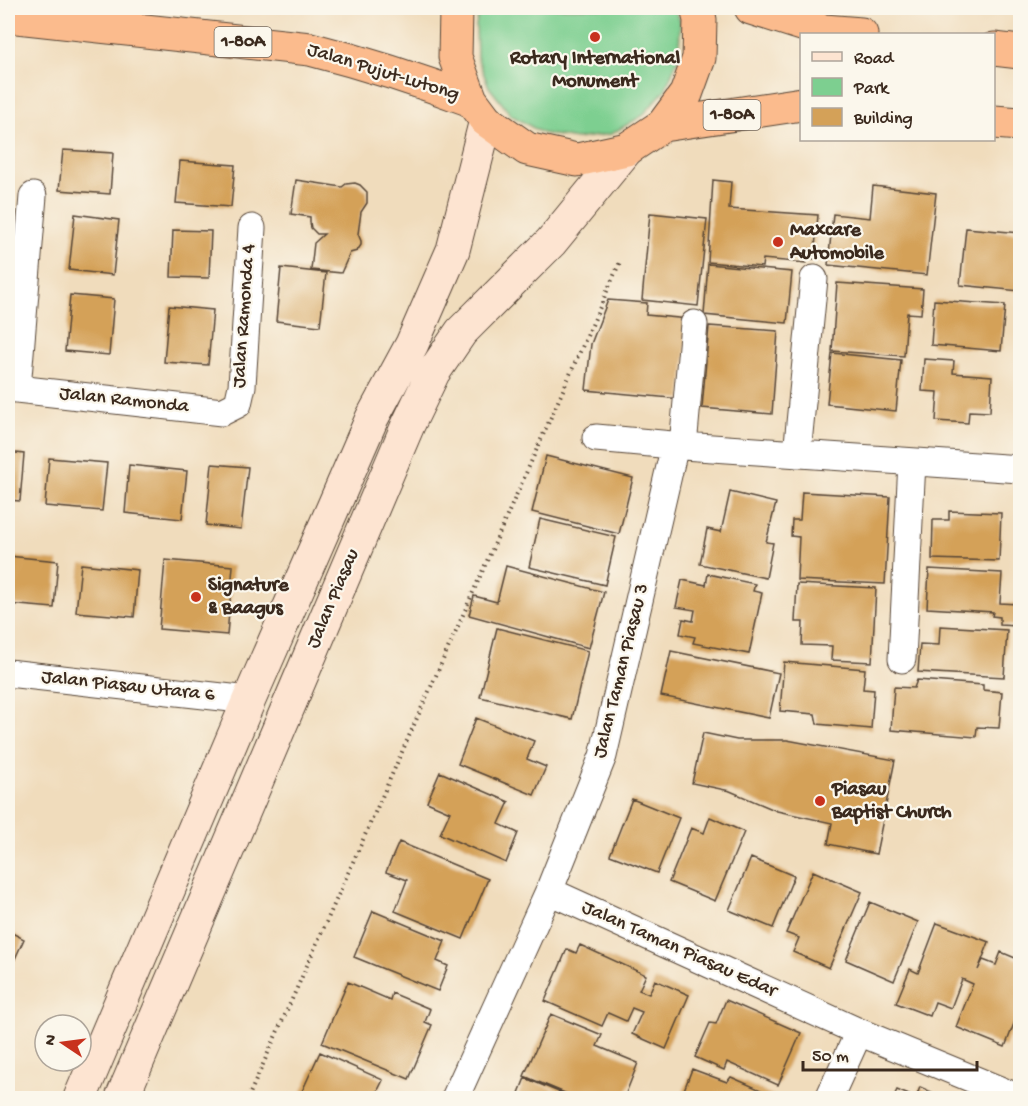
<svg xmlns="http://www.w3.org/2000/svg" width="1028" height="1106" font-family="'Gochi Hand',sans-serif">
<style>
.green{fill:#7dcf90;stroke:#5c7c57;stroke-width:1.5}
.building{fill:#d4a158}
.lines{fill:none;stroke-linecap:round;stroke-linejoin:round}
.street-casing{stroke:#564536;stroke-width:29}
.secondary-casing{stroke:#564536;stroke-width:35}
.highway-casing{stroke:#564536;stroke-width:35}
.path{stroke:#564536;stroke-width:4;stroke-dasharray:1.5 4.5;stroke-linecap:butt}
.street{stroke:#fff;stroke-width:27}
.secondary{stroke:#fde4d1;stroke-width:33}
.highway{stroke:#fbbb8d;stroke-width:33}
.poi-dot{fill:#c8321e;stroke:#fbf7ec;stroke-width:2}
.labels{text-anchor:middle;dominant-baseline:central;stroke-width:4.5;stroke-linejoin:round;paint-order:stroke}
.shield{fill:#fbf7ec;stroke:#75685c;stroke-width:1.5}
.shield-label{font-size:18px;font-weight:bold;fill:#3b2a1e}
.poi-label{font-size:20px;font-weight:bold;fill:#3b2a1e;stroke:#fbf7ec;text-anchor:start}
.street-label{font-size:20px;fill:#3b2a1e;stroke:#fbf7ec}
</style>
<rect width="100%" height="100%" fill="#fbf7ec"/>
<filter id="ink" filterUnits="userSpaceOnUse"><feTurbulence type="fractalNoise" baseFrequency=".0167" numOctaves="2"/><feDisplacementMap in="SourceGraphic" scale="12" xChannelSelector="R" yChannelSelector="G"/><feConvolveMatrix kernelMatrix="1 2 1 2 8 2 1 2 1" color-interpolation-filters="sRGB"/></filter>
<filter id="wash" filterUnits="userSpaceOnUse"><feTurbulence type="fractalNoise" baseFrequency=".008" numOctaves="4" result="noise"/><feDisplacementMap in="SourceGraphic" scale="24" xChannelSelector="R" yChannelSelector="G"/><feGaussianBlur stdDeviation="1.35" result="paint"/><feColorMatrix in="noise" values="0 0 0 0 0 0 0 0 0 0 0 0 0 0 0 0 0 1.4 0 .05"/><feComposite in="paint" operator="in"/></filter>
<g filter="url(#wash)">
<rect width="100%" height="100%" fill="#f0dcbc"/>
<path class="green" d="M480,8H675L680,21L679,56L665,90L642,116L611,134L576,139L542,133L511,115L489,87L477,57L476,25Z"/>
<g id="blocks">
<path class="building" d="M8,104H12L9,143H8Z
M8,148L13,149L10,183H8Z
M63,150L113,153L110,194L59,190Z
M180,161L235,165L231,207L176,203Z
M296,180L342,187L346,184L355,183L360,185L367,192V203L361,212L358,234L361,241V245L357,251L350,253L341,273L311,270L314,243L324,234H317L311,228L310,222V217L291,214Z
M713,180L731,182L729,209L818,215L814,259L807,258L806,263L763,259L762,267L708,262Z
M873,186L936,193L927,275L828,265L833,214L870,218Z
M650,213L707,219L698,306L642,300Z
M75,214L119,220L113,275L69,270Z
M966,228L1020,233V291L960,285Z
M173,230L211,231L209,278L171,277Z
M708,264L792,272L787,323L704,315Z
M281,268L326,273L320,326L276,321Z
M837,283L923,289L921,314L907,313L904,356L832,351Z
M70,295L114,299L109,355L65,351Z
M608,300L647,303L646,315L689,319L681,399L586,390L591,344Z
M934,300L1005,305L1001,351L931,345Z
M169,306L213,310L208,365L164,362Z
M709,326L778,331L772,414L702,408Z
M832,353L901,360L896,411L827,404Z
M924,359L954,361L953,373L992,376L990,412L969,411L968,423L936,421L938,392L922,391Z
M8,452L24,454L20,501L8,500Z
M546,456L633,478L619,534L532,512Z
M49,458L107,463L102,511L45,506Z
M212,464L248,467L241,529L206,525Z
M129,465L187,471L182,519L125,513Z
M730,492L776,503L766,542L773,543L766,578L700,564L707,529L721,532Z
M802,492L890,497L885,584L797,580L799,537L791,536L792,520H800Z
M949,511L1001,513L999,561L932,559L933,520H949Z
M540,519L616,537L605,585L529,567Z
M8,556L58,561L54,608L8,604Z
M165,560L233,566L227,635L159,629Z
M81,564L138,570L134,617L76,612Z
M506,566L604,592L589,648L469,615L474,596L497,602Z
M929,569L1002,573L1000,603L1018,604L1017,626L1000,625V617L992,616L993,612L927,608Z
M708,574L755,584L753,591L762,593L749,654L693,643L695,637L680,634L683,619L693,621L695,610L676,607L682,580L706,585Z
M797,584L876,588L872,662L831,660L832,646L802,645L803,622H795Z
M940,626L1007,630L1004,677L918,672L920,644L939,645Z
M497,628L588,651L572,719L480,697Z
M1019,646H1020V673L1017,672Z
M671,651L779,673L769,718L661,696Z
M784,662L865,669L863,689L874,690L871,729L817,724L815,714L780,711Z
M917,680L983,685V690L1002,692L999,728L977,727L976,737L891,730L894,687L914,688Z
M476,718L534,741L527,759L546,767L534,795L458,764Z
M703,733L737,740H787L895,760L876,854L828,844L832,823L777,811L730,791L692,783Z
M440,772L509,802L499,824L518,833L506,863L440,834L450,812L427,802Z
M632,799L679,818L657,873L610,855Z
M710,817L744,832L715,901L669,882L691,828L704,833Z
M399,842L488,879L463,939L395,911L407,880L386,872Z
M751,858L794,876L773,928L729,910Z
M813,871L862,892L829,968L793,952L799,938L786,933Z
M870,902L918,922L894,981L846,960Z
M373,911L445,941L437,961L448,966L438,991L354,957Z
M937,923L989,942L978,970L983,960L996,965L1001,952L1020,960V1008L1005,1047L956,1027L973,984L962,979L951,1008L935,1002L930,1016L896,1003L910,969L918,973Z
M8,931L24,939L8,974Z
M580,945L646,975L639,990L649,994L655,980L689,995L666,1049L632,1034L642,1012L632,1008L626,1021L608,1013L602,1026L545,1001L567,949L576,953Z
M348,982L390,1000L392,993L430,1009L425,1022L432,1025L409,1079L322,1043Z
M726,1000L801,1033L778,1085L727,1062L724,1070L695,1057L710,1023L716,1024Z
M551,1014L602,1035L597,1046L638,1063L624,1098H577L524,1076Z
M320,1052L383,1080L374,1098H299Z
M692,1069L727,1082L731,1077L779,1098H681Z
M525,1078L573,1098H517Z
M920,1087L945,1098H893L897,1090L916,1098Z"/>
</g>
</g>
<g filter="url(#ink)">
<use href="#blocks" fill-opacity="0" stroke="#564536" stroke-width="1.5"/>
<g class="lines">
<defs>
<path id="street" d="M8,388L222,412L238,404L242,386L252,228
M17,389L33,196
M596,438L683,446L1020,469
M683,446L694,324
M797,454L814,279
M902,659L912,462
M8,673L249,700
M549,891L859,1032L1019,1098
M455,1098L549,891L603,756L675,445
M829,1098L859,1032"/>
<path id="secondary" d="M80,1098L249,700L333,508L372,418L412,344L453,250L486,120
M122,1098L408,425L433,373L461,332L551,242L627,149"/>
<path id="highway" d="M457,8L456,11L455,57L471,100L486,120L527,149L577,160L627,149L663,125L686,94L699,58L700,20L697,8
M751,8L824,31L861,34
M8,16L310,49C365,63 418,80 471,100
M994,49L1020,52
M994,122L1020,124
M663,125L802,104"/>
</defs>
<use href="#street" class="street-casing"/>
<use href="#secondary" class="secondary-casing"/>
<use href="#highway" class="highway-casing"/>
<path class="path" d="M248,1098L620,262"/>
<use href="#street" class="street"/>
<use href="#secondary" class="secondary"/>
<use href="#highway" class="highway"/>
</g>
</g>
<g class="poi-dot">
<circle cx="595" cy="37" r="6"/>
<circle cx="778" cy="242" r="6"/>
<circle cx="196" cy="597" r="6"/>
<circle cx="820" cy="801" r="6"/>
</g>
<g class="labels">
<g class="shield">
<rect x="214.5" y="27" width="57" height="30" rx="4.5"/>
<rect x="703.5" y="100" width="57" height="30" rx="4.5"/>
</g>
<g class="shield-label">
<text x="243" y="42">1-80A</text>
<text x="732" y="115">1-80A</text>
</g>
<g class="poi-label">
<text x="595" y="59" text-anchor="middle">Rotary International<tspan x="595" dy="23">Monument</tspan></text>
<text x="790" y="231">Maxcare<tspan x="790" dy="23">Automobile</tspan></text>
<text x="208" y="586">Signature<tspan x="208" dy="23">&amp; Baagus</tspan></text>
<text x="832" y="790">Piasau<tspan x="832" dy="23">Baptist Church</tspan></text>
</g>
<g class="street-label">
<text transform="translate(383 73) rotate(17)">Jalan Pujut-Lutong</text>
<text transform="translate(245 316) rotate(-86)">Jalan Ramonda 4</text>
<text transform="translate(124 401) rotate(6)">Jalan Ramonda</text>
<text transform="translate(334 599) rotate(-67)">Jalan Piasau</text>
<text transform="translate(622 671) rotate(-76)">Jalan Taman Piasau 3</text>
<text transform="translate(128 687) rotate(6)">Jalan Piasau Utara 6</text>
<text transform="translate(679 950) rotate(24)">Jalan Taman Piasau Edar</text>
</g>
</g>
<rect width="1028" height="1106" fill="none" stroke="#fbf7ec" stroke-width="30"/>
<rect x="800" y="33" width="195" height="108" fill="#fbf7ec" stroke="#aea59a" stroke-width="1.5"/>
<rect x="812" y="52" width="30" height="9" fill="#fde4d1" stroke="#aea59a" stroke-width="1.5"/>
<text x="854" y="63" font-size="18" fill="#3b2a1e">Road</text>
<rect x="812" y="78" width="30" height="18" fill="#7dcf90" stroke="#aea59a" stroke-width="1.5"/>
<text x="854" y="93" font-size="18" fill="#3b2a1e">Park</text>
<rect x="812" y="108" width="30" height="18" fill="#d4a158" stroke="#aea59a" stroke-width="1.5"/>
<text x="854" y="123" font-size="18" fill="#3b2a1e">Building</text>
<g transform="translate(63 1043) rotate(283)"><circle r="28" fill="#fbf7ec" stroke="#aea59a" stroke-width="1.5"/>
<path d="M0-4.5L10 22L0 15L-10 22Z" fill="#c8321e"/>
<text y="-9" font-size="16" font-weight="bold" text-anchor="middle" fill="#3b2a1e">N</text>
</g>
<path d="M803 1061v9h174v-9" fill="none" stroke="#3b2a1e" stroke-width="3"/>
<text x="812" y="1061" font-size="18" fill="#3b2a1e" stroke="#fbf7ec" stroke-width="4.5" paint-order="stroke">50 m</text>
</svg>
